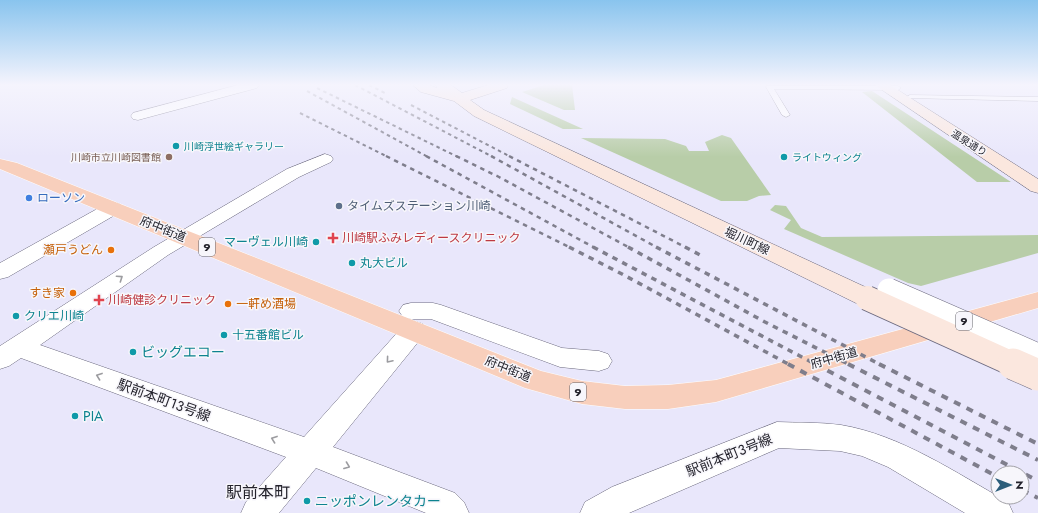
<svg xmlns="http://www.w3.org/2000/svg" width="1038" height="513" font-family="Jost,'Noto Sans JP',sans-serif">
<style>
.green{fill:#b8cda8}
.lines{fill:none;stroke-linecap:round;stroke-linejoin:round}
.lane-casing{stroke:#6b697e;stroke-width:1}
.street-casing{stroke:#6b697e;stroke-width:1}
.secondary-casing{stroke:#6b697e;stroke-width:1}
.primary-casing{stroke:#fff;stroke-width:1}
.lane{fill:#fff;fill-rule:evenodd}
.street{fill:#fff;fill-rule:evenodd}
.secondary{fill:#fbe7de;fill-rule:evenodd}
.primary{fill:#f8cfbc;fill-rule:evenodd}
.rail-far3{stroke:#7f7e8c;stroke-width:2;stroke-dasharray:3.5 3.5;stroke-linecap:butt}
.rail-far2{stroke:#7f7e8c;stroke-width:2.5;stroke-dasharray:4.5 4.5;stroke-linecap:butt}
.rail-far1{stroke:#7f7e8c;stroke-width:3.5;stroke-dasharray:5.5 5.5;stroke-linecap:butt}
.rail{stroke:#7f7e8c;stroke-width:4;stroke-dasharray:7 7;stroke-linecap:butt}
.street-bridge-casing{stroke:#6b697e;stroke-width:24;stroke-linecap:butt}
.secondary-bridge-far1-casing{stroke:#6b697e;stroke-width:26;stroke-linecap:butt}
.secondary-bridge-casing{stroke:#6b697e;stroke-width:32;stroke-linecap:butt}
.street-bridge{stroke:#fff;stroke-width:23}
.secondary-bridge-far1{stroke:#fbe7de;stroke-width:24}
.secondary-bridge{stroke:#fbe7de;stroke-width:31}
.oneway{stroke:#9c9ca0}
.culture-dot{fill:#0f9aa8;stroke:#f7f6fb;stroke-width:1.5}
.education-dot{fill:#8d6e63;stroke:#f7f6fb;stroke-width:1.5}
.shop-dot{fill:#3f7fe0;stroke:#f7f6fb;stroke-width:1.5}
.service-dot{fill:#5c6f8a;stroke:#f7f6fb;stroke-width:1.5}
.health-dot{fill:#e0444e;stroke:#f7f6fb;stroke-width:1.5}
.food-dot{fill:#e8710a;stroke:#f7f6fb;stroke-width:1.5}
.labels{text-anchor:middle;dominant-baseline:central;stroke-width:3;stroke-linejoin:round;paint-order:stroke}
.far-street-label{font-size:10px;fill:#24232c;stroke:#f7f6fb}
.far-culture-label{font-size:10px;fill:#0d838f;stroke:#f7f6fb;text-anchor:start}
.far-education-label{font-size:10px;fill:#785e54;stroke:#f7f6fb;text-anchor:end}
.shield{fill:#f7f6fb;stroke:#63626a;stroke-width:1}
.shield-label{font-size:11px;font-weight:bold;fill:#24232c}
.shop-label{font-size:12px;fill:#366cbe;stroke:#f7f6fb;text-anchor:start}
.service-label{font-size:12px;fill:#4e5e75;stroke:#f7f6fb;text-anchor:start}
.street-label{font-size:12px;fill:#24232c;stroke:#f7f6fb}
.health-label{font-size:12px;fill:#be3a42;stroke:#f7f6fb;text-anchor:start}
.culture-label{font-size:12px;fill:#0d838f;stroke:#f7f6fb;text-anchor:start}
.food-label{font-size:12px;fill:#c56008;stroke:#f7f6fb;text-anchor:end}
.near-culture-label{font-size:14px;fill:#0d838f;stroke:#f7f6fb;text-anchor:start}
.near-street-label{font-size:14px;fill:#24232c;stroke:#f7f6fb}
.near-neighbourhood-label{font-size:16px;fill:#24232c;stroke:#f7f6fb}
</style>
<rect width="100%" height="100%" fill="#e9e7fb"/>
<path class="green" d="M544,85H572L575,110H564L522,92Z
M872,91L1011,182H977L862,92Z
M512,97L583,129H563L510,104Z
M722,135L731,138L771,195L759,196L747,201H721L581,138L665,139L686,146L689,151H709L705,142Z
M775,205L786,206L801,228L822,237L1038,235V253L921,286L908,283L784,229L791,220L770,210Z"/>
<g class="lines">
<defs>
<path id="lane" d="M767,86H898L901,88L898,90L774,89L790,115L786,117L782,115L766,87Z
M910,95L1038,97V101L908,98L907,97Z"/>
<path id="street" d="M238,85H259L257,88L138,120L133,119L131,116L133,113Z
M325,154L331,156L333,159L331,162L299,177L168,255L40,345L304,437L405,324L414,321L423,324L426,330L423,336L333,447L455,493L464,502L469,513H426L316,468L279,513H241L246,502L286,457L21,358L9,366L0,369V346L154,247L287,169Z
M113,202L120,204L122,208L120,212L8,277L0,279V263L106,204Z
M411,303H433L441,305L562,348L599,351L608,354L612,361L608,368L599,371L560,367L431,319H411L403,317L399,311L403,305Z
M777,422C798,423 820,422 841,425C901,435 956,473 1008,502L1013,513H965L888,467L862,456L840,451L779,448L629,513H580L585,502L612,487Z"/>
<path id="secondary" d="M413,85H429L437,88L436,85H451L462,93L488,85H508L507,88L470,100L484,110L876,292L879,298L876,304L867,306L858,304L474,116L454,101L421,92Z
M875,85H890L1038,179V193L1031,191Z"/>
<path id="primary" d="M0,159L17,163L541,371L582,381L625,386L668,385L716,380L1038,292V308L716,402L668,409H625L582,404L525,388L0,169Z"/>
</defs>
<use href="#lane" class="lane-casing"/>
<use href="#street" class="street-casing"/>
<use href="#secondary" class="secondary-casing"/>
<use href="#primary" class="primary-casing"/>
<use href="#lane" class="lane"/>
<use href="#street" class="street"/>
<use href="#secondary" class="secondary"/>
<use href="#primary" class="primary"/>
<path class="rail-far3" d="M355,85L493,157
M369,85L385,93
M317,88L458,157
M307,91L428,157
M411,105L511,157
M300,113L388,157"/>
<path class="rail-far2" d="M386,156L571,248
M426,156L595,248
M456,156L499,177L630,248
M491,156L658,248
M509,156L687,248"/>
<path class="rail-far1" d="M569,247L622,274L790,365
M593,247L817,365
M628,247L765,322L850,365
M656,247L881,365
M685,247L704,257"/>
<path class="rail" d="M788,364L998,477
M815,364L1038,481
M848,364L1038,460
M879,364L1038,444
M1022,490L1038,498"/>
<defs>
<path id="street-bridge" d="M889,290L1038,355"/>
<path id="secondary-bridge-far1" d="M867,298L1015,365"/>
<path id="secondary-bridge" d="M1013,364L1038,375"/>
</defs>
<use href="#street-bridge" class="street-bridge-casing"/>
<use href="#secondary-bridge-far1" class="secondary-bridge-far1-casing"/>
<use href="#secondary-bridge" class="secondary-bridge-casing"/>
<use href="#street-bridge" class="street-bridge"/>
<use href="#secondary-bridge-far1" class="secondary-bridge-far1"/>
<use href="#secondary-bridge" class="secondary-bridge"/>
</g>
<defs><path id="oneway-chevron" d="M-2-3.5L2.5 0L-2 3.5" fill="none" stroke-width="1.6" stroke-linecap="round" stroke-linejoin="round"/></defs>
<g class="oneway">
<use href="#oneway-chevron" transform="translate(120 278) rotate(-34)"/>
<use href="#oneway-chevron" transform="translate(389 360) rotate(130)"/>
<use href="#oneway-chevron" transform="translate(99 376) rotate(-160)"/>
<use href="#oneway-chevron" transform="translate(274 439) rotate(-160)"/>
<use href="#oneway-chevron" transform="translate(347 466) rotate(21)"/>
</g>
<linearGradient id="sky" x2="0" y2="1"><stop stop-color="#89c4ee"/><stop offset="0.54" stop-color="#f5f4fd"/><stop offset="1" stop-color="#f5f4fd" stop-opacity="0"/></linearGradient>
<rect width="1038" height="157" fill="url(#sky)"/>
<g class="culture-dot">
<circle cx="176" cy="146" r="4"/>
<circle cx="784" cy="157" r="4"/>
<circle cx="316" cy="242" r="4"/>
<circle cx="352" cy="263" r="4"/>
<circle cx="16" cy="316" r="4"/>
<circle cx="224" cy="335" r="4"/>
<circle cx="133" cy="352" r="4"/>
<circle cx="75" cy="416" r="4"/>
<circle cx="307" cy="501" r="4"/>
</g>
<circle class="education-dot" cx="169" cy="157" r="4"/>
<circle class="shop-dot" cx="29" cy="198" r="4"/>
<circle class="service-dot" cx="339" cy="206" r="4"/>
<g class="health-dot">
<path d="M331 232h4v4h4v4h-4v4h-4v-4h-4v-4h4z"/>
<path d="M97 294h4v4h4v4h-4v4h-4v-4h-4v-4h4z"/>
</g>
<g class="food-dot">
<circle cx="111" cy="250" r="4"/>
<circle cx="73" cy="293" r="4"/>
<circle cx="228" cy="304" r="4"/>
</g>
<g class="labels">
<g class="far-street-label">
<text transform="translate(969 143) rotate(32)">温泉通り</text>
</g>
<g class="far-culture-label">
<text x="184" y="146">川崎浮世絵ギャラリー</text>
<text x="792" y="157">ライトウィング</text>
</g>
<g class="far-education-label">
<text x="161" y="157">川崎市立川崎図書館</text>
</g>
<g class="shield">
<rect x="199" y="238" width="16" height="18" rx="3"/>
<rect x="956" y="312" width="16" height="18" rx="3"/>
<rect x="570" y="383" width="16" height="18" rx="3"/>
</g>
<g class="shield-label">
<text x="207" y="247">9</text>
<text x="964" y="321">9</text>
<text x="578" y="392">9</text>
</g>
<g class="shop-label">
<text x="37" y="198">ローソン</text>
</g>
<g class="service-label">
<text x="347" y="206">タイムズステーション川崎</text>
</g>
<g class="street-label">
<text transform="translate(163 229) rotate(22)">府中街道</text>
<text transform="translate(747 241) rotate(25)">堀川町線</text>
<text transform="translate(834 358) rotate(-16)">府中街道</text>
<text transform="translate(508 369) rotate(22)">府中街道</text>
</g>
<g class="health-label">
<text x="342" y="238">川崎駅ふみレディースクリニック</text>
<text x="108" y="300">川崎健診クリニック</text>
</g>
<g class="culture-label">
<text x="308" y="242" text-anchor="end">マーヴェル川崎</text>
<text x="360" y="263">丸大ビル</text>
<text x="24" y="316">クリエ川崎</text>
<text x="232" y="335">十五番館ビル</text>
</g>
<g class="food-label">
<text x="103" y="250">瀬戸うどん</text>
<text x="65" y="293">すき家</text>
<text x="236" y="304" text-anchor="start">一軒め酒場</text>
</g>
<g class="near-culture-label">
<text x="141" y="352">ビッグエコー</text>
<text x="83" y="416">PIA</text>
<text x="315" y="501">ニッポンレンタカー</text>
</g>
<g class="near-street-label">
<text transform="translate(164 400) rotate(20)">駅前本町13号線</text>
<text transform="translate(729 455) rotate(-22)">駅前本町3号線</text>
</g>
<g class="near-neighbourhood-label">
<text x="258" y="492">駅前本町</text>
</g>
</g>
<g transform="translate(1010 485) rotate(90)"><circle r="19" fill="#f7f6fb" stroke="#a3a2a8"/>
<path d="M0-3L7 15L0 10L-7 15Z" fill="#2c5e7b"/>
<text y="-6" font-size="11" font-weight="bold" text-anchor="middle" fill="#24232c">N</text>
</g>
</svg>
